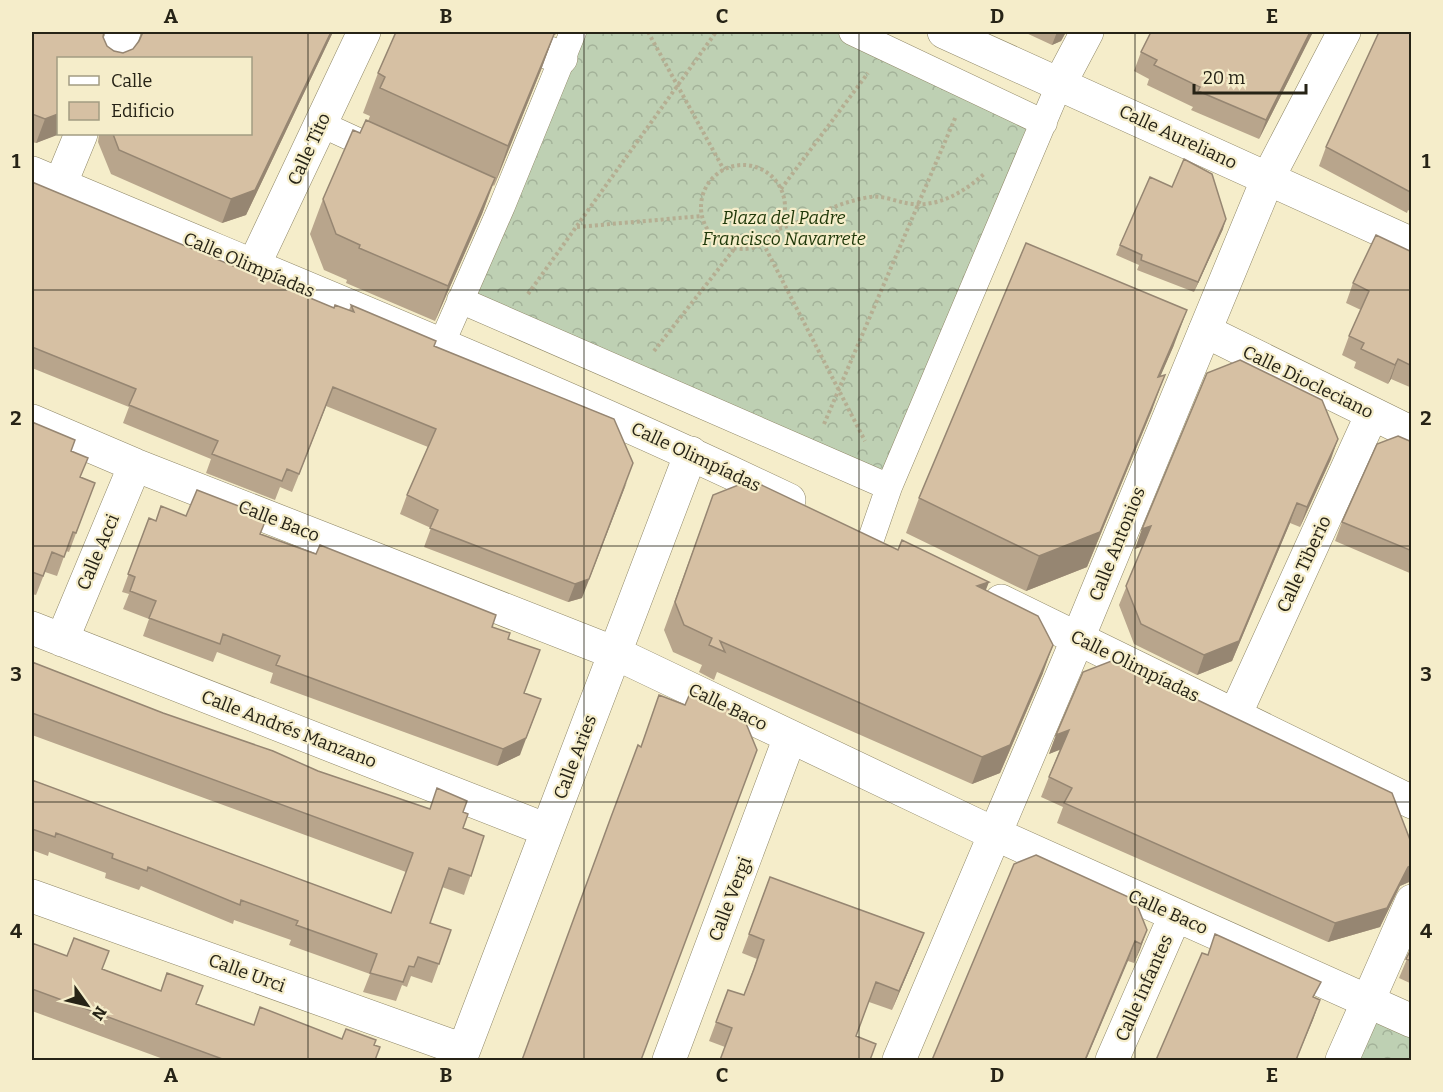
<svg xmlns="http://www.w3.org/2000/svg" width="1443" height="1092" font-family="Bitter,serif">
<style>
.forest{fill:url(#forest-crowns)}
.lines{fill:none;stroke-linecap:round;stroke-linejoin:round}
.pedestrian-casing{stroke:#8f8767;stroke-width:27}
.minor-casing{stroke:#8f8767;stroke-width:34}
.tertiary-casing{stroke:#8f8767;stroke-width:34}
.path{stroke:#b5ae92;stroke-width:4;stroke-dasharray:3 3;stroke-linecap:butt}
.pedestrian{stroke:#fff;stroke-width:26}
.minor{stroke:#fff;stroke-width:33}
.tertiary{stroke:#fff;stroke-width:33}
.wall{fill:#b8a58c}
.shaded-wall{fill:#968672}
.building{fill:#d6c0a3;stroke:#968672;stroke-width:1.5}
.grid{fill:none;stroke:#262316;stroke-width:1.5;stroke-opacity:0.55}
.labels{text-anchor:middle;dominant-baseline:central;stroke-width:4.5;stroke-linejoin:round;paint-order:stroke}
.street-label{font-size:18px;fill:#262316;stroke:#f5edca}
.park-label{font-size:18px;font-style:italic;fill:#1e3708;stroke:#f5edca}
.neatline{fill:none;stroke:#262316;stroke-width:2}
.grid-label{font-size:20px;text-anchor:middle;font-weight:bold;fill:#262316}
</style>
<defs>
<pattern id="forest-crowns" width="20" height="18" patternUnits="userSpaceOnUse" patternTransform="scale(1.5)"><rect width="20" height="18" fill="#bed0b3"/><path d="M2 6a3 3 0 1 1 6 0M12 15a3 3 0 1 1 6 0" fill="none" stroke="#a3b299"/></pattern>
</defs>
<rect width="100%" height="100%" fill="#f5edca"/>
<path class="forest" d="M573,32H852L1044,123L889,487L460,300Z
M1368,1002L1411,1021V1060H1342Z"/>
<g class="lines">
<defs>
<path id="pedestrian" d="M852,32L1044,123
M321,124L382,152
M460,300L889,487
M441,345L502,206L573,32
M871,539L889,487L1060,83"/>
<path id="minor" d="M499,32L561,58
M113,58L124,32
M1060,83L1087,32
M60,185L81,134
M253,267L364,32
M1205,331L1412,433
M32,421L135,465L615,653L995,834L1412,1021
M32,628L547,830
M62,640L135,465
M1235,715L1372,414
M32,896L463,1050
M460,1060L691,453
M669,1060L790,737
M1112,1060L1175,916"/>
<path id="tertiary" d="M944,32L1412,244
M32,173C285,280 541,382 789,500
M1001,601L1412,802
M899,1060L1078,638L1268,178L1344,32
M1342,1060L1412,901"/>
</defs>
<use href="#pedestrian" class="pedestrian-casing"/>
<use href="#minor" class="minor-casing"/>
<use href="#tertiary" class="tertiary-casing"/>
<path class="path" d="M648,32L724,170
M701 207a42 42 0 1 1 84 0a42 42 0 1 1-84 0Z
M781,189L868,73
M577,227L702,216
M779,229C810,219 837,202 870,197C881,195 895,201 906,203C936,209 963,193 984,174
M763,243L865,441
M528,294L716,32
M654,351L735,248
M824,424L956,116"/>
<use href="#pedestrian" class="pedestrian"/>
<use href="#minor" class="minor"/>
<use href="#tertiary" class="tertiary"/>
</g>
<path class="wall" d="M32,32L103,37L107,46L114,51L123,53L133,49L139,41L142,32H333L246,215L222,223L111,174L98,142L99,134H250L58,58V134L36,143L32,142Z
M396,32H558L555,35H554L541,70L494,186L493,185L482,214L435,321L346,283L347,280L324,270L310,234L323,199L360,133L368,121L370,116L363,113L378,73Z
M1024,32H1066L1061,41L1052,45Z
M1313,32L1259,139L1191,110L1193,107L1147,85L1149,79L1134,71L1141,52Z
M1412,32V212L1408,210L1407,213L1319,166L1326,147Z
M32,182L334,308L349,310L351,305L434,346L614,419L582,598L568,602L424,547L431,528L400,514L407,495L428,447L326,406L292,492L280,487L275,500L206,473L211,459L123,423L129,407L32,368Z
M1223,229L1194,292L1137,270L1139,265L1116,255L1120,245Z
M1412,252V388L1391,379L1388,384L1354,368L1356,362L1342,355L1349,336L1361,310L1346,303L1353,283Z
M1174,345L1160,376L1152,410L1087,567L1026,591L906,533L919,498Z
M32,422L75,440L71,451L81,477L95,483L69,552L66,551L57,576L45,572L36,595L32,594Z
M1412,442V574L1335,541L1342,522Z
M1331,459L1300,527L1290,523L1232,661L1197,675L1134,644L1119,605L1143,546L1135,549L1142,529Z
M713,495L985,591L1043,673L1000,773L972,784L717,672L714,680L699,672L702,665L673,652L664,630Z
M186,516L267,517L260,534L492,627L508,639L524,693L520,755L497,766L270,683L273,673L217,652L213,662L143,636L149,619L123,609L129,594L122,592L149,518L156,521Z
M32,662L163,713L318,771L430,809L463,812V828L484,836L464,895L442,887L430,923L451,930L432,983L411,976L407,987L402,985L396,1001L363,992L370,974L289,945L291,940L234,920L233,924L141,886L139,890L105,878L106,873L49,852L48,856L32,850V780L391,913L406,872L32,735Z
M1056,735L1412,845V883L1409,882L1400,886L1380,927L1328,942L1057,823L1063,807L1041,797L1060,749L1049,754Z
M770,877L924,933L916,953L892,1010L869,1002L725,1047L709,1041L728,990L744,995L757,959L742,953Z
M1147,930L1134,963L1128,961L932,1060Z
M32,943L254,1025L342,1039L374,1045L375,1060H166L32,1011Z
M1412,947V984L1399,978Z"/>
<path class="shaded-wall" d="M331,32H333L246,215L222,223L231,199Z
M555,32L541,70L494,186L508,146Z
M1057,32H1066L1061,41L1052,45Z
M1310,32H1313L1259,139L1266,120Z
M58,114V134H60L36,143L45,119Z
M495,178L482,214L435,321L448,286Z
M1226,219L1223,229L1194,292L1198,282Z
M1187,310L1174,345L1145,412L1158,377Z
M1398,359L1391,379L1388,384L1395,365Z
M1165,375L1152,410L1087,567L1026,591L1039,556Z
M333,387L326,406L292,492L299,474Z
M1338,439L1331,459L1300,527L1307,507Z
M627,482L582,598L568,602L575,584Z
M1297,503L1290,523L1232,661L1197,675L1204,655Z
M1151,526L1144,545L1135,549L1142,529Z
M989,582L978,610L977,586Z
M1053,645L1043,673L1000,773L972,784L982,757Z
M541,699L520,755L497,766L503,749Z
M1069,730L1062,749L1049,754L1056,735Z
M1412,865V877L1409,882L1400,886L1380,927L1328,942L1335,923L1408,867Z
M1147,930L1140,950L1134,963L1141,944Z
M924,933L916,953L892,1010L899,991Z
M1135,941L1128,961L1086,1060H1085Z
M1320,1000L1313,1020L1296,1060Z"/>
<path class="building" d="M32,32H104L103,37L107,46L114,51L123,53L133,49L139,41L143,32H331L255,190L231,199L119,150L113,134H250V58H58V114L45,119L32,114Z
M396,32H555L508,146L380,88L385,77L378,73Z
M1151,32H1310L1266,120L1198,91L1200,87L1154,65L1157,60L1141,52Z
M1379,32H1412V193L1326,147Z
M366,120L495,178L448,286L359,248L360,245L336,234L323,199L353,130L360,133Z
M1184,159L1212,174L1226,219L1198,282L1141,260L1142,255L1120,245L1150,177L1172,187Z
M32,182L334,308L335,305L354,312L351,305L436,341L434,346L614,419L633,463L589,579L575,584L430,528L438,510L407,495L436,429L333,387L299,474L287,469L282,481L212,454L218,441L129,405L136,389L32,347Z
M1376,235L1412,252V366L1398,359L1395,365L1361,349L1364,343L1349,336L1369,291L1353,283Z
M1026,243L1187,310L1158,377L1165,375L1100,532L1039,556L919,498Z
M1240,360L1322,400L1338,439L1307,507L1297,503L1239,641L1204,655L1141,624L1126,586L1151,526L1142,529L1207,373Z
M32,422L75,440L71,451L88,458L80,477L95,483L76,533L73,532L64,557L52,552L43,576L32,572Z
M1398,436L1412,442V551L1342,522L1377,444Z
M751,480L898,550L902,540L989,582L977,586L1038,616L1053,645L1010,745L982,757L720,641L725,652L709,645L712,638L684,625L675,602L713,495Z
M197,490L267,517L260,534L316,554L320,545L496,615L492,627L510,633L508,639L540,650L524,693L541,699L526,738L503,749L276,665L280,656L223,634L220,644L149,618L156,601L130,591L135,577L128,574L149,518L156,521L161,506L186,516Z
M1114,660L1392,793L1412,845V865L1408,867L1387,908L1335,923L1064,803L1072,788L1049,777L1069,730L1056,735L1083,672Z
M32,662L163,713L273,751L318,771L430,809L437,788L467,801L463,812L468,814L463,828L484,836L471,876L449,868L430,923L451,930L439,964L418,957L414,967L409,966L403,982L370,973L377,954L296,925L298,921L241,900L240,905L148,867L147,871L112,858L113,854L56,833L55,837L32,829V780L391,913L413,853L32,713Z
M691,691L743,716L757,750L641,1060H522L611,817L638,745L641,747L659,695L685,705Z
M1036,855L1135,900L1147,930L1141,944L1135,941L1085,1060H932L1014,864Z
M770,877L924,933L899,991L876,982L856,1036L876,1044L870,1060H720L732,1028L716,1022L728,990L744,995L754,969L764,940L749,934Z
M1215,934L1321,982L1313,997L1320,1000L1296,1060H1156L1202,953L1208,955Z
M74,938L109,951L102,969L161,991L167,973L203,986L196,1004L254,1025L260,1007L342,1039L346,1029L376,1040L374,1045L380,1047L375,1060H225L32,989V943L67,956Z
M1412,947V961L1406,959Z"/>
<path class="grid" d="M308,32V1060M584,32V1060M859,32V1060M1135,32V1060M32,290H1412M32,546H1412M32,802H1412"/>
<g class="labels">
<g class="street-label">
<text transform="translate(1178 137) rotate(25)">Calle Aureliano</text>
<text transform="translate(309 149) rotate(-65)">Calle Tito</text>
<text transform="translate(249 265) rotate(23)">Calle Olimpíadas</text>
<text transform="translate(1308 382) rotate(26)">Calle Diocleciano</text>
<text transform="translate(696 457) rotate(25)">Calle Olimpíadas</text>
<text transform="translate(279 521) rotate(21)">Calle Baco</text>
<text transform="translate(1117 544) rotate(-68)">Calle Antonios</text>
<text transform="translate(98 552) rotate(-67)">Calle Acci</text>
<text transform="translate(1304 564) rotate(-65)">Calle Tiberio</text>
<text transform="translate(1135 666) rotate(26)">Calle Olimpíadas</text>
<text transform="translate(728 707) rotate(26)">Calle Baco</text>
<text transform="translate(289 729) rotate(21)">Calle Andrés Manzano</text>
<text transform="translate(575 757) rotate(-69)">Calle Aries</text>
<text transform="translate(730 899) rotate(-69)">Calle Vergi</text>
<text transform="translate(1168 912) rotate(24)">Calle Baco</text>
<text transform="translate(247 973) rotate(20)">Calle Urci</text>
<text transform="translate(1144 988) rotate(-66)">Calle Infantes</text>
</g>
<g class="park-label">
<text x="784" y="218">Plaza del Padre<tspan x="784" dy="21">Francisco Navarrete</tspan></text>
</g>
</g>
<rect width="1443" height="1092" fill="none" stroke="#f5edca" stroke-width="66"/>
<rect x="57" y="57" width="195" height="78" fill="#f5edca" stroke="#a29c82" stroke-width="1.5"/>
<rect x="69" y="76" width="30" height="9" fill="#ffffff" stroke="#a29c82" stroke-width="1.5"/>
<text x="111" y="87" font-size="18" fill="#262316">Calle</text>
<rect x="69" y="102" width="30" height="18" fill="#d6c0a3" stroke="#a29c82" stroke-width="1.5"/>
<text x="111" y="117" font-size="18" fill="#262316">Edificio</text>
<g transform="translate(87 1005) rotate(124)" stroke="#f5edca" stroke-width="4.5" paint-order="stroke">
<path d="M0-4.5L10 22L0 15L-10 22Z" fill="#262316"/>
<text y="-9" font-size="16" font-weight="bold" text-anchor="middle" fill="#262316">N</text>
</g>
<path d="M1194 84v9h112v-9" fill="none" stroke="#262316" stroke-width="3"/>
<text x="1203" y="84" font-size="18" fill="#262316" stroke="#f5edca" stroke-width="4.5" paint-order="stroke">20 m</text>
<rect x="33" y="33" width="1377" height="1026" class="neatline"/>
<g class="grid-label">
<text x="171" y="23">A</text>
<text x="446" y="23">B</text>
<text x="722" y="23">C</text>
<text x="997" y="23">D</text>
<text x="1272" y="23">E</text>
<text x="16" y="168">1</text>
<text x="1426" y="168">1</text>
<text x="16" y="425">2</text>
<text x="1426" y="425">2</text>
<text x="16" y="681">3</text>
<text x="1426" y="681">3</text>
<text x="16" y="938">4</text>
<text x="1426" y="938">4</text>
<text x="171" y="1082">A</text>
<text x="446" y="1082">B</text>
<text x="722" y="1082">C</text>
<text x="997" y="1082">D</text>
<text x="1272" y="1082">E</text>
</g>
</svg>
